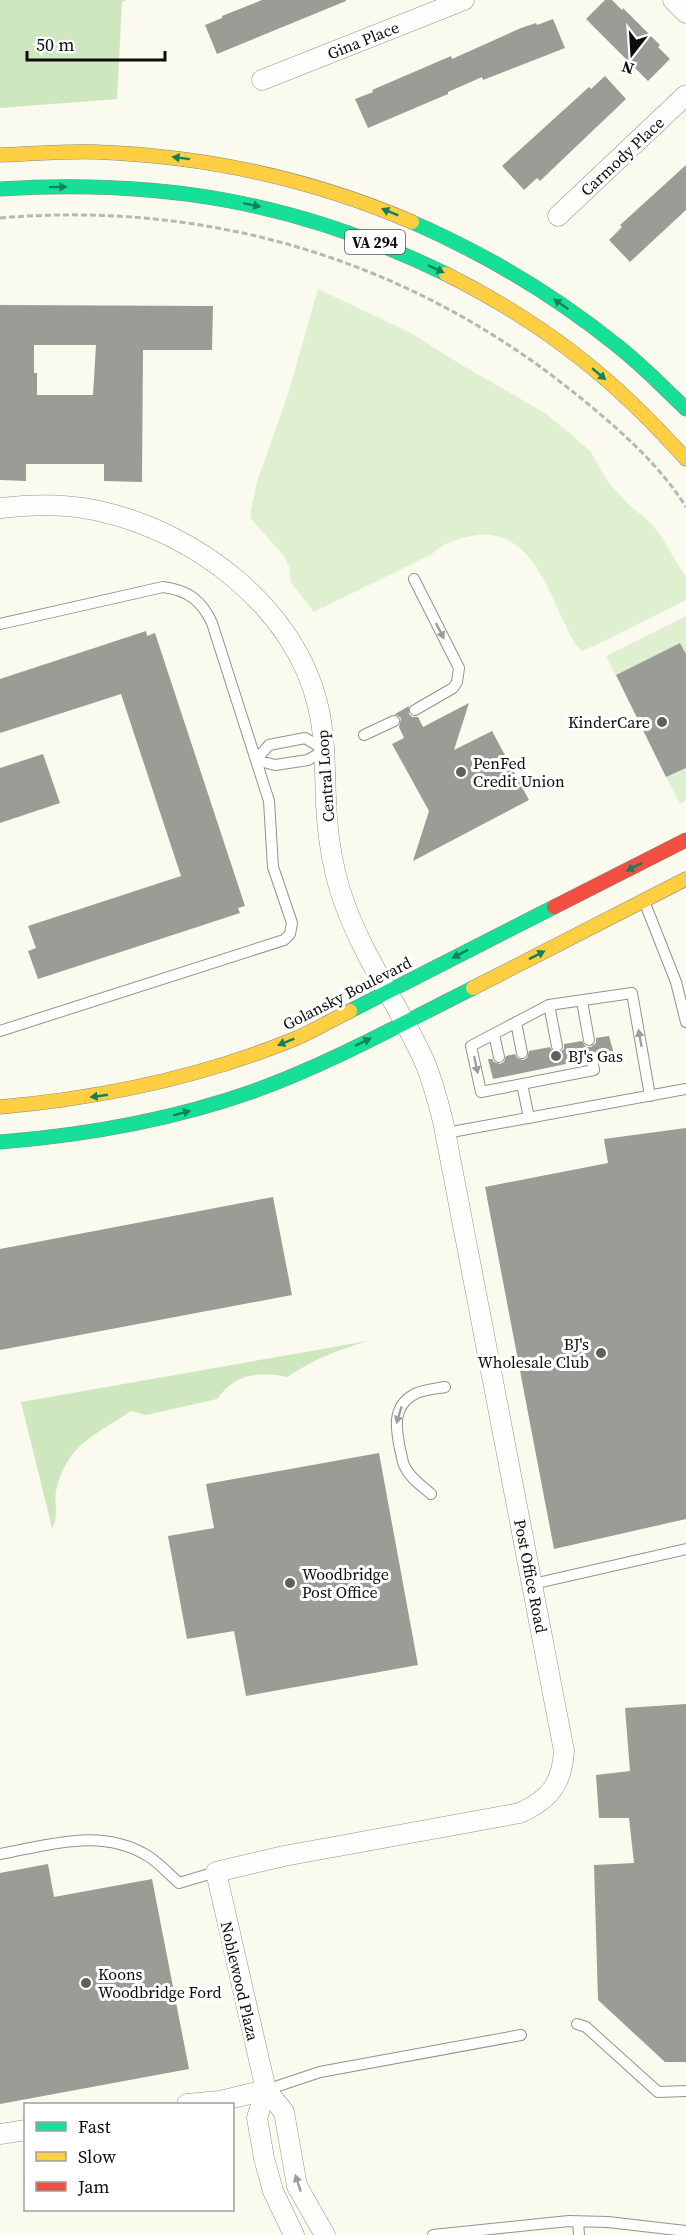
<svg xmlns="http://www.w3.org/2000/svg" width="686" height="2235" font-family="'Source Serif 4',serif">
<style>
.green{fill:#dff0d0}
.forest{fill:#cee7be}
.building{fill:#9c9c96;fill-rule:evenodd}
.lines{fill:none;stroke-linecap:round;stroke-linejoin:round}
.lane-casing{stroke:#93938e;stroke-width:12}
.street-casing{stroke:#93938e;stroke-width:21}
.fast-casing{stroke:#8a8a85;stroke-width:15}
.slow-casing{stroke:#8a8a85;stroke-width:15}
.jam-casing{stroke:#8a8a85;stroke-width:15}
.path{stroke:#b7b7b5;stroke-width:3;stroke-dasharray:6 3;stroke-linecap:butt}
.lane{stroke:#fefefd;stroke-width:10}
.street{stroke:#fefefd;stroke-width:20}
.fast{stroke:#16e098;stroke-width:14}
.slow{stroke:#ffcf43;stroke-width:14}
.jam{stroke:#f24e42;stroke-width:14}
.oneway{fill:#128159}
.oneway2{fill:#9d9d9d}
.poi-dot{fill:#5f5f5b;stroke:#fff;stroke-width:2}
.labels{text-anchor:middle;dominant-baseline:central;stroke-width:6;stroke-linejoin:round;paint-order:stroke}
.shield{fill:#fff;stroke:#555;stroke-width:1.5}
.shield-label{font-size:15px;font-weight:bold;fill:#0c0c0c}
.street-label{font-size:16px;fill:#0c0c0c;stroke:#fff}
.poi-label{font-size:16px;fill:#0c0c0c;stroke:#fff;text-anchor:start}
</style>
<rect width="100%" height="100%" fill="#fafaef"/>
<path class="green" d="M318,289L411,333L460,364L545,413L573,436L591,452L608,482L629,505L651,523L663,539L686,578V600L613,637L582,651C574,644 569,633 565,624C546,586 530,531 478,535C461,537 443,543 432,554L314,612L291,583L289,567L284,556L252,520C248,511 255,498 255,488L289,391Z
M686,616V654L680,643L616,675L606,656Z
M686,768V800L680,804L666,777Z"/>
<path class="forest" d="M0,0H127L122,2L117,99L0,108Z
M368,1341C337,1350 315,1359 287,1377C258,1371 235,1374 217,1399L146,1415L131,1411C94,1436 67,1444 56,1491C54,1504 59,1517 52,1528L21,1402Z"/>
<path class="building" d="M262,0H346V1L217,54L205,25L222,18V16Z
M605,0H612L622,10L623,8L660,45L658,47L670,59L648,81L586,19Z
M553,19L565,48L483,80L482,77L448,92V94L368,128L355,99L373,92L372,90L451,56L452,59L521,28L536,23L537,25Z
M605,76L626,99L540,181L537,178L524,190L502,166L589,87L591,89Z
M686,165V210L630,262L609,240L622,227L620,225Z
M0,305L213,306L212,350H143L142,482L104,481V464H26V481L0,480ZM34,345H96L93,395H37V373H34Z
M146,631L147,636L155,633L245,906L238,908L240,913L38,979L28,951L36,948L28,926L181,876L121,694L0,733V679Z
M680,643L686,654V768L666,777L616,675Z
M469,703L454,750L492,731L529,800L413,861L429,811L392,744L404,738L399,727L401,718L395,714L409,706V714L412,717H418L423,727Z
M43,754L60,803L0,823V768Z
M609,1036L614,1054L599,1057L595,1052H590L585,1056V1060L493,1079L488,1059H492L494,1062L500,1064L504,1062L506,1056L515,1054L517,1058L523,1060L527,1058L529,1051L550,1047L554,1053H559L564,1049V1044L582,1041L586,1047H591L596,1043V1038Z
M686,1128V1519L554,1549L485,1187L608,1163L604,1139Z
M273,1197L292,1295L0,1350V1249Z
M379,1453L418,1665L246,1696L234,1631L187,1639L168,1536L214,1528L206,1484Z
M686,1704V2062H665L598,2000L594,1865L634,1863L629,1818H599L596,1775L630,1771L625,1708Z
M48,1864L54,1897L152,1879L189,2069L0,2104V1873Z"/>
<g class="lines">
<defs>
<path id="lane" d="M414,579L459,668L457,682L453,688L415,710
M0,624L163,587C188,590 202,601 212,623L269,801L273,867L292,923L290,934L284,940L0,1031
M364,735L394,721
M305,738L325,750L308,760L275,765L256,760L269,745Z
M644,901L676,982L686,1022
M582,1001L589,1040
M549,1005L557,1046
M516,1022L522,1053
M494,1034L499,1057
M592,1059L594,1070L481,1092L471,1046L549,1005L632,993L650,1096
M522,1084L529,1118
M446,1133L686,1089
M431,1494C422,1486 410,1478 405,1467C402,1462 402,1455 400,1449C396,1429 392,1407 413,1395C422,1389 435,1389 445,1387
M533,1584L686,1549
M0,1854C50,1845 101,1827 148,1856C159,1863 169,1874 179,1883L216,1872
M577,2024L586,2027L658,2092L686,2091
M266,2090L320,2072L521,2035
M578,2222L579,2235
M433,2235L569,2221L608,2222L686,2231"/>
<path id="street" d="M673,0L686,13
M262,80L464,0
M558,216L686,95
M0,508C33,504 67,504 99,511C195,532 295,607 318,706C327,744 324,781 327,819C329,843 333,867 340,890C358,949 396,1001 422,1056C432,1077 437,1099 443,1121L564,1751C562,1784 550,1799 520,1813L284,1856L216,1872L266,2090L257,2118L264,2158L273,2191L294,2235
M266,2090L284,2112L297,2186L325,2235
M187,2104L220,2101L266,2090
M0,2134L26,2130"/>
<path id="fast" d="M0,189C163,179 298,202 446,274
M412,222C485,254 553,294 615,344C640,363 663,387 686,409
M350,1011L554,907
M0,1142C87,1135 172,1120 254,1091C329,1064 401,1024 473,988"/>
<path id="slow" d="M0,155C32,154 64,151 96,152C205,156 312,179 412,222
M446,274C516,309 582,354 638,409C655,425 670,442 686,459
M473,988L686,879
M0,1107C102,1098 202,1077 297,1038C315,1030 332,1020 350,1011"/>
<path id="jam" d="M554,907L686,840"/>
</defs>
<use href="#lane" class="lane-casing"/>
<use href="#street" class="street-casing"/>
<use href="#fast" class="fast-casing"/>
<use href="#slow" class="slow-casing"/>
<use href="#jam" class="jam-casing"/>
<path class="path" d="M0,218C209,200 408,260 572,391C613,424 657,461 686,507"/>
<use href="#lane" class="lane"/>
<use href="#street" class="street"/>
<use href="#fast" class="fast"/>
<use href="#slow" class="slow"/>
<use href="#jam" class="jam"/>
</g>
<defs><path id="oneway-solid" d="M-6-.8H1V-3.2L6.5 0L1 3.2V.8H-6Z" transform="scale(1.5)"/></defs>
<g class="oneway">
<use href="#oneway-solid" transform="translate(181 158) rotate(-173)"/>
<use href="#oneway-solid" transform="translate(58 187) rotate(-1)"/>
<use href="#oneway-solid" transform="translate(252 205) rotate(12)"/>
<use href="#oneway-solid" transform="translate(390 212) rotate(-158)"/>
<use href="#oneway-solid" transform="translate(436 269) rotate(25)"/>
<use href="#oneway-solid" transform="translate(561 304) rotate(-145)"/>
<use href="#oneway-solid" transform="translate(599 374) rotate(40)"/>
<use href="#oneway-solid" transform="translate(634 867) rotate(153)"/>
<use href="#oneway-solid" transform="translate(460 954) rotate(153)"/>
<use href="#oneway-solid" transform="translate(537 955) rotate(-27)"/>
<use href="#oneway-solid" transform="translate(286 1042) rotate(158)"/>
<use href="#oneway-solid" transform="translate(363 1042) rotate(-26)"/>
<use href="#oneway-solid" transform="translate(99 1096) rotate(172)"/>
<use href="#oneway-solid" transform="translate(182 1113) rotate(-15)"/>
</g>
<g class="oneway2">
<use href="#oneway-solid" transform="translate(440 631) rotate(63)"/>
<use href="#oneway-solid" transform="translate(640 1038) rotate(-100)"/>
<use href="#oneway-solid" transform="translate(476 1065) rotate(78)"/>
<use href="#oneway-solid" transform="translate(399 1415) rotate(107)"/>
<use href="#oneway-solid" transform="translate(298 2183) rotate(-108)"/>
</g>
<g class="poi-dot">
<circle cx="662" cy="722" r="6"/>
<circle cx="461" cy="772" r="6"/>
<circle cx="556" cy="1056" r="6"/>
<circle cx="601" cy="1353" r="6"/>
<circle cx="290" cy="1583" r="6"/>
<circle cx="86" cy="1983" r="6"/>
</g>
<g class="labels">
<rect class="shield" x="345" y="230" width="60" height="24" rx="4.5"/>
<g class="shield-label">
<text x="375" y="242">VA 294</text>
</g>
<g class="street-label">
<text transform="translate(363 40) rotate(-22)">Gina Place</text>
<text transform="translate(622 156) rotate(-43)">Carmody Place</text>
<text transform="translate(325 776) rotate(-94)">Central Loop</text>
<text transform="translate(347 993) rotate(-27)">Golansky Boulevard</text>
<text transform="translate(531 1576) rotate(79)">Post Office Road</text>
<text transform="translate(240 1981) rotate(77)">Noblewood Plaza</text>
</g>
<g class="poi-label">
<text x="650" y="722" text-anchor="end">KinderCare</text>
<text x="473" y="763">PenFed<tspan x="473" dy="18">Credit Union</tspan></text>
<text x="568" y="1056">BJ's Gas</text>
<text x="589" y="1344" text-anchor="end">BJ's<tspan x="589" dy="18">Wholesale Club</tspan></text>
<text x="302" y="1574">Woodbridge<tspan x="302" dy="18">Post Office</tspan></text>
<text x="98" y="1974">Koons<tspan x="98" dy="18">Woodbridge Ford</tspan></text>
</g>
</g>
<rect x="24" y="2103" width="210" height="108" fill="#ffffff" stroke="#9e9e9e" stroke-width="1.5"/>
<rect x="36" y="2122" width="30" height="9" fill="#16e098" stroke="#9e9e9e" stroke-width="1.5"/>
<text x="78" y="2133" font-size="18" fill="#0c0c0c">Fast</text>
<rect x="36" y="2152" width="30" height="9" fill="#ffcf43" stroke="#9e9e9e" stroke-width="1.5"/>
<text x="78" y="2163" font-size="18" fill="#0c0c0c">Slow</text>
<rect x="36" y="2182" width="30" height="9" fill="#f24e42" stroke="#9e9e9e" stroke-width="1.5"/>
<text x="78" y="2193" font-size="18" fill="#0c0c0c">Jam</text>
<g transform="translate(632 54) rotate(197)" stroke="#ffffff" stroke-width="4.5" paint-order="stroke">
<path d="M0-4.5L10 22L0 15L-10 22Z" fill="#0c0c0c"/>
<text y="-9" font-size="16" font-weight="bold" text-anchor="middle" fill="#0c0c0c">N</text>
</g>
<path d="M27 51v9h138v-9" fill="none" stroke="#0c0c0c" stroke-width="3"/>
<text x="36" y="51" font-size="18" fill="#0c0c0c" stroke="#ffffff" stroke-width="4.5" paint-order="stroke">50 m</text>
</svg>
